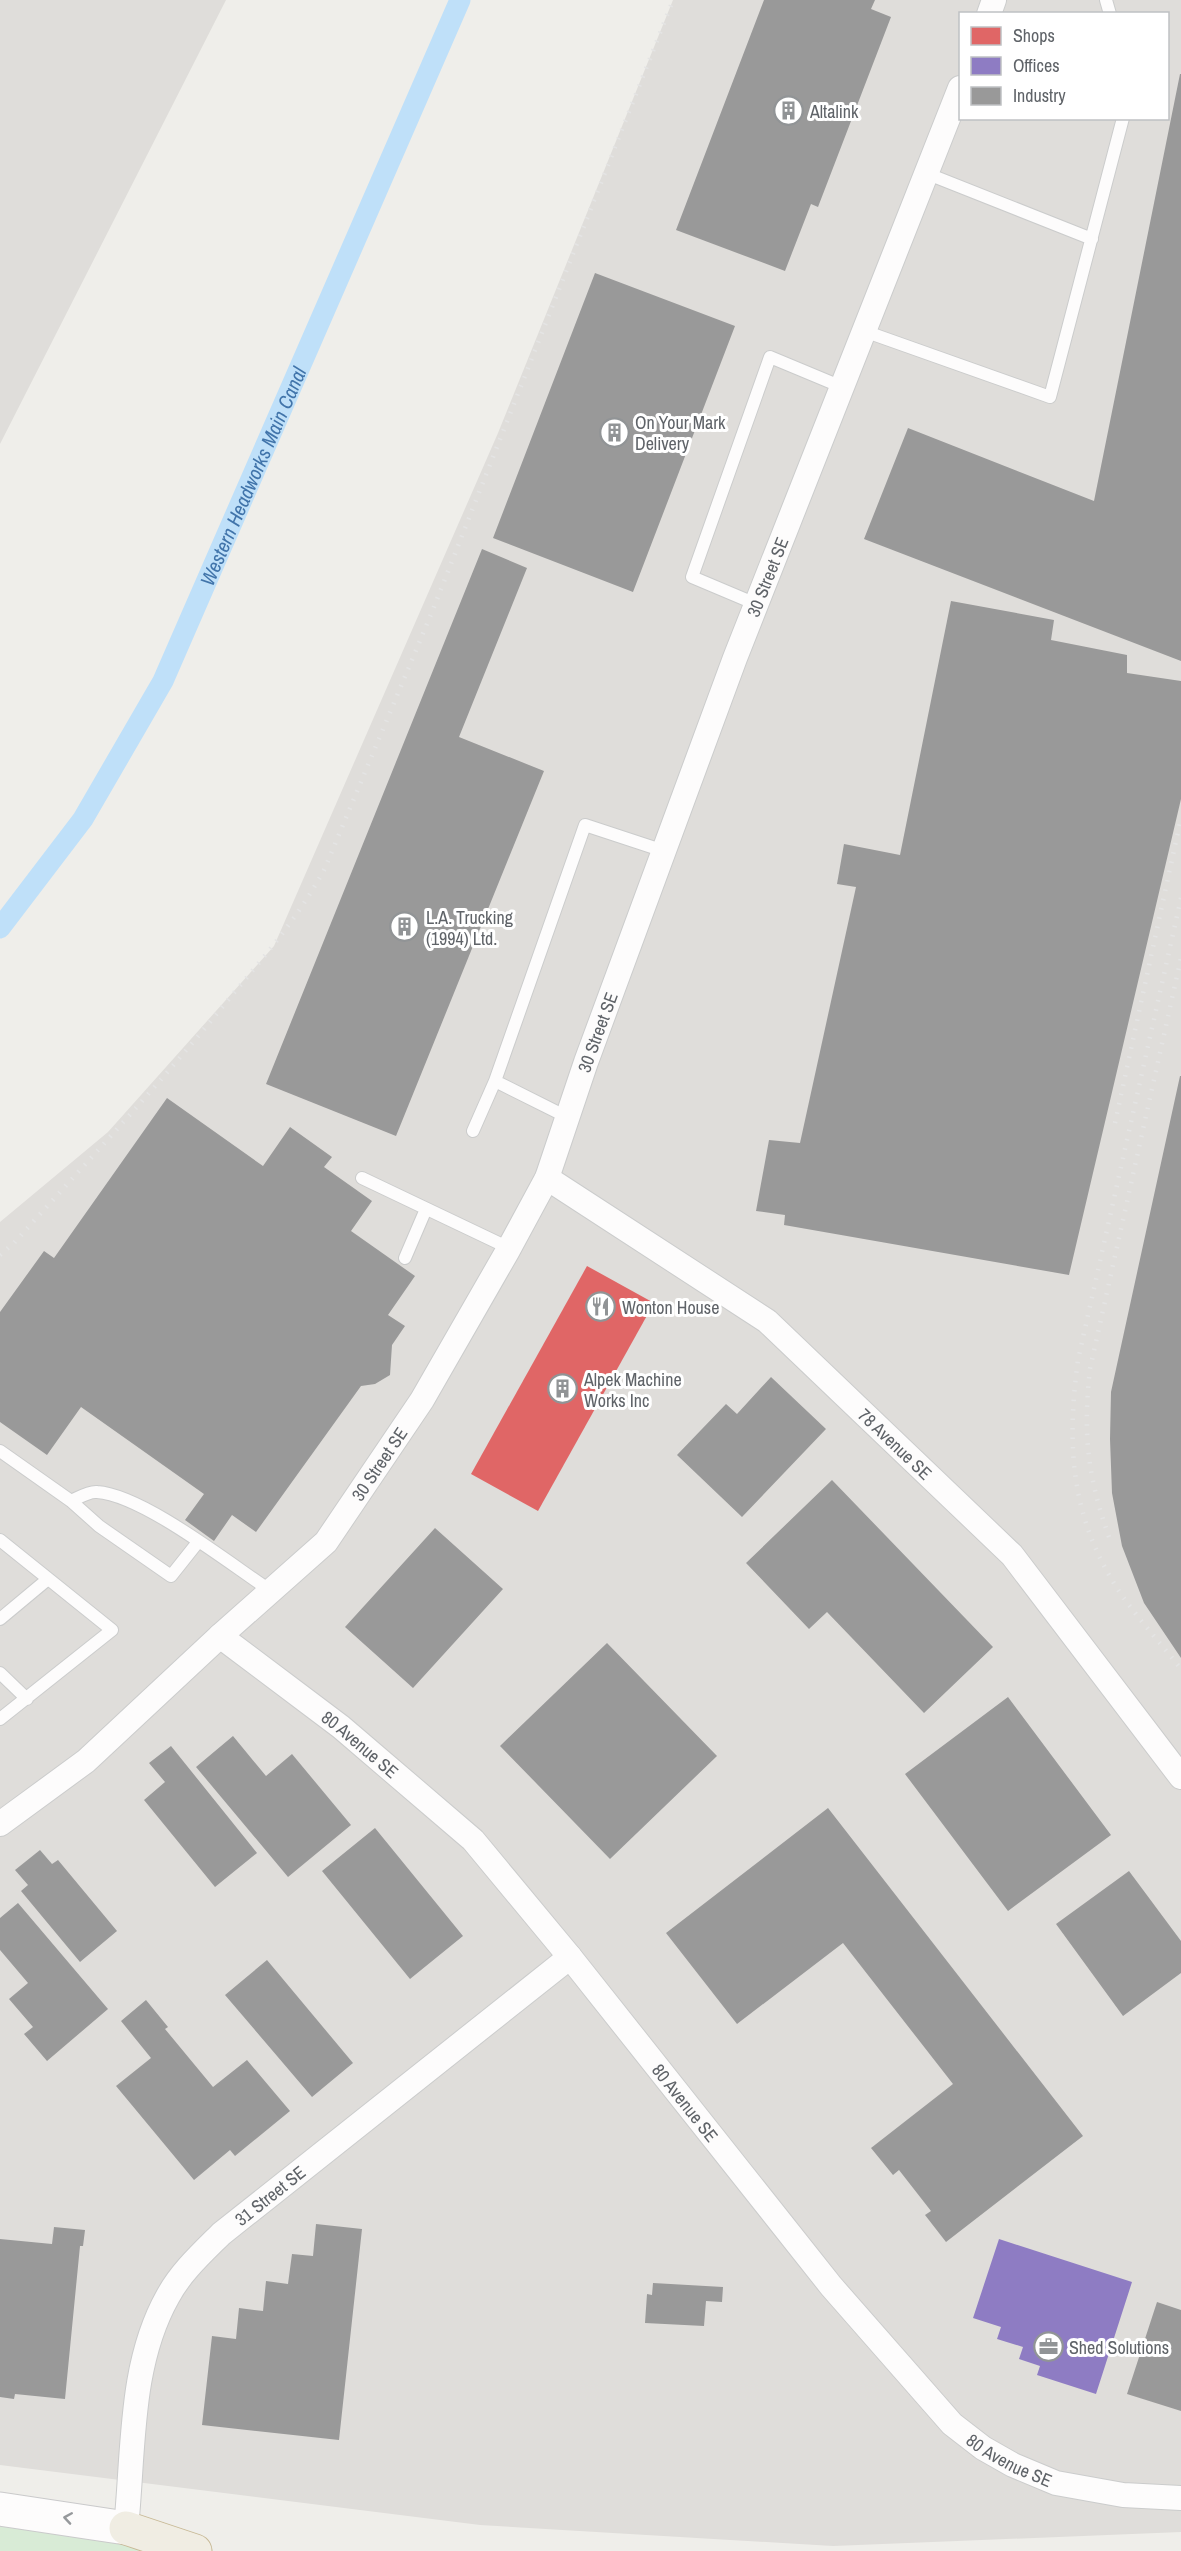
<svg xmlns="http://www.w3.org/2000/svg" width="1181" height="2551" font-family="'Archivo Narrow',sans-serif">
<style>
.industrial{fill:#dfddda;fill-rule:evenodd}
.green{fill:#d8ebd6}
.shops{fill:#e06666}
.offices{fill:#8e7cc3}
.industry{fill:#999}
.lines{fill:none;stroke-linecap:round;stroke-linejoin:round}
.canal{stroke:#bfe0f9;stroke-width:21}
.lane-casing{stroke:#cbcccc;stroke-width:14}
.street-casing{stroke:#cbcccc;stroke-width:26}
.secondary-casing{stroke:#cacacb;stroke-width:35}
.highway-casing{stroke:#c8b996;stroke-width:35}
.lane{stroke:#fdfcfc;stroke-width:12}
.street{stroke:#fdfcfc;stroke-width:24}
.secondary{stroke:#fdfcfc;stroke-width:33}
.highway{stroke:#f0ede3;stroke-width:33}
.rail{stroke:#e4e4e4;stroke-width:4.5;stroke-dasharray:1.5 8;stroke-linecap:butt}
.oneway{stroke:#96999c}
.labels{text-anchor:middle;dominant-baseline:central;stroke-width:6;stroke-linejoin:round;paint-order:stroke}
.poi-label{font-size:18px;fill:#5f6368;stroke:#fff;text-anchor:start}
.street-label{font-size:18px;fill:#5f6368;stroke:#fff}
.water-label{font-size:20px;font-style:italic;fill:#4174aa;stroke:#fff}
</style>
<rect width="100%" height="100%" fill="#efeeea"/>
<path class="industrial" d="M0,0H226L0,444Z
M673,0H1181V2532L833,2546L480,2525L0,2465V1222L108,1132L274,946L498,433ZM960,14H1168V118H960Z"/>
<path class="green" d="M0,2517L160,2551H0Z"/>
<path class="shops" d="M587,1266L654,1303L538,1511L471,1474Z"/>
<path class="offices" d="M999,2239L1132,2282L1096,2394L1037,2375L1040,2366L1019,2359L1023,2347L997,2339L1001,2327L973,2318Z"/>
<path class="industry" d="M764,0H875L871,9L891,17L818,207L811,204L785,271L676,230Z
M1180,74H1181V661L864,539L908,428L1094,501Z
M595,273L735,326L633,592L493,538Z
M482,549L527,568L459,737L544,771L396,1136L266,1084Z
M951,601L1054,620L1051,640L1127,655V673L1181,681V799L1069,1275L784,1225L785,1215L756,1211L769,1140L800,1143L856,887L837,884L844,844L900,855Z
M1180,1076H1181V1658L1144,1603L1122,1546L1112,1493L1110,1439L1111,1392Z
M167,1098L263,1166L290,1127L332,1157L324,1167L372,1201L351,1231L415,1276L388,1315L405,1326L392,1345L390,1375L375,1384L361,1386L256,1532L232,1515L214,1541L185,1520L204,1494L81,1407L47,1455L0,1422V1312L44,1251L54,1258Z
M771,1377L826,1429L742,1517L677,1455L726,1404L737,1414Z
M832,1480L993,1647L924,1713L827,1612L809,1629L746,1563Z
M435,1528L503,1589L413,1688L345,1627Z
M607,1643L717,1756L610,1859L500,1746Z
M1008,1697L1111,1835L1008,1911L905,1774Z
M233,1736L266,1776L292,1754L351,1825L288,1877L196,1767Z
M171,1746L257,1853L215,1887L144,1800L165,1782L149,1763Z
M828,1808L1083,2136L946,2242L925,2215L931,2211L899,2170L893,2175L871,2148L953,2084L843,1943L737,2024L666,1933Z
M375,1828L463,1936L410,1979L322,1871Z
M40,1850L52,1864L58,1860L117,1931L80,1962L21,1891L28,1885L15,1870Z
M1129,1871L1181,1941V1973L1123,2016L1056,1924Z
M18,1903L108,2009L47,2061L24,2034L33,2027L9,1999L28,1983L0,1950V1918Z
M267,1960L353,2063L312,2097L225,1995Z
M146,2000L168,2027L165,2029L213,2087L247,2060L290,2111L235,2156L230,2150L194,2180L116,2086L151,2058L121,2021Z
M316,2224L362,2229L339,2440L202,2425L212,2336L236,2339L239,2308L263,2311L266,2281L288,2284L292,2254L313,2256Z
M54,2227L85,2230L83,2246H80L65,2399L15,2394L14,2399L0,2397V2239L52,2244Z
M653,2283L723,2287L722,2302L706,2301L704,2326L645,2323L647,2294L652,2295Z
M1157,2302L1181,2310V2411L1127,2394Z"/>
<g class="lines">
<path class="canal" id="s1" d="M0,928L83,819L163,681L460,0"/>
<defs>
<path id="lane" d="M1106,0L1110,14
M928,174L1092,239
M864,331L1050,397L1123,118
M756,604L692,577L770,357L842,387
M567,1117L495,1081L585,825L664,851
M473,1131L495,1081
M362,1178L509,1248
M405,1258L426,1209
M0,1451L71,1501C78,1498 89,1491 97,1492C143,1495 230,1564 271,1591
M71,1501L99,1526L171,1576L198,1542
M0,1540L112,1630L0,1719
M0,1619L48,1579
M0,1673L27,1699"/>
<g id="street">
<path d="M989,14L994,0"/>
<path id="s2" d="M547,1178L767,1321L1012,1555L1181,1777"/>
<path id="s3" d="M220,1636L341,1727L473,1840L570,1957L831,2286L952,2424L983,2448L1013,2465L1056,2483L1123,2495L1181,2498"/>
<path id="s4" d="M0,1824L86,1761L220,1636L326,1542L422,1400L507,1252L547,1178L586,1062L735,658L960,88"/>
<path id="s5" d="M126,2528C134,2450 129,2365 168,2296C181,2272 202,2253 221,2234L570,1957"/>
</g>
<path id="secondary" d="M0,2509L126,2528"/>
<path id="highway" d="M126,2528L195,2551"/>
</defs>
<use href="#lane" class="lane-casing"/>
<use href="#street" class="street-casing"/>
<use href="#secondary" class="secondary-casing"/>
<use href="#highway" class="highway-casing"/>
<use href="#lane" class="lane"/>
<use href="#street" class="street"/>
<use href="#secondary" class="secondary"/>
<use href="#highway" class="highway"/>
<path class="rail" d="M1181,898L1078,1360C1066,1448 1071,1522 1123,1597C1141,1622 1162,1645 1181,1669
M1115,1123L1181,818
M0,1255L14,1243C86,1163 160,1084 228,1000C263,958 299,917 325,868L432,612L673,0
M1109,1537C1087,1475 1083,1433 1090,1369L1181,958"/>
</g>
<defs><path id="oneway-chevron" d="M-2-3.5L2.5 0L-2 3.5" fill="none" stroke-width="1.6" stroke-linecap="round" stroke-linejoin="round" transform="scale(1.5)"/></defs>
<use class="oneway" href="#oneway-chevron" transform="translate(68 2518) rotate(-171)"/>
<defs>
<symbol id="building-ring" viewBox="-11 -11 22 22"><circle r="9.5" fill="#fff" stroke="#919496" stroke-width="1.5"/><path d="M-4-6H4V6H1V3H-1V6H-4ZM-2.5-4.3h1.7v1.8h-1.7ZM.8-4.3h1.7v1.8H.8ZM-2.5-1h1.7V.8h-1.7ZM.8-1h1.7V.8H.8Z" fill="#919496"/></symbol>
<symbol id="restaurant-ring" viewBox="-11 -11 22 22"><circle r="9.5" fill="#fff" stroke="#919496" stroke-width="1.5"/><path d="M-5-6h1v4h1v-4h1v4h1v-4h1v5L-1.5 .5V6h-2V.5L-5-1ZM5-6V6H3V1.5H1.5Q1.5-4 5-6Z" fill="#919496"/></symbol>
<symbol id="office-ring" viewBox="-11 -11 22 22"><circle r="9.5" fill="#fff" stroke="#919496" stroke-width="1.5"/><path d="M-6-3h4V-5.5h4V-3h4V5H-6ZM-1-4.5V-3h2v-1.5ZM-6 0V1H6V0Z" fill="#919496"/></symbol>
</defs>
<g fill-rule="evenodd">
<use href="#building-ring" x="772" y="94" width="33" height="33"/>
<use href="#building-ring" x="598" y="416" width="33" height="33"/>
<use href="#building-ring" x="388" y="910" width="33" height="33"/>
<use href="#restaurant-ring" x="584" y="1290" width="33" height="33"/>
<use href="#building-ring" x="546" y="1372" width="33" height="33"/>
<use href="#office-ring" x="1032" y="2330" width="33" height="33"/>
</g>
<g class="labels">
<g class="poi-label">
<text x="810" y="111">Altalink</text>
<text x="635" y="422">On Your Mark<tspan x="635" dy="21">Delivery</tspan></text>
<text x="426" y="917">L.A. Trucking<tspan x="426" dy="21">(1994) Ltd.</tspan></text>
<text x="622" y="1307">Wonton House</text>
<text x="584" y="1379">Alpek Machine<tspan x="584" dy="21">Works Inc</tspan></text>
<text x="1069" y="2347">Shed Solutions</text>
</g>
<g class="street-label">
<text stroke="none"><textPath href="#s4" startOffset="1498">30 Street SE</textPath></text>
<text stroke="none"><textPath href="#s4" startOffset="1012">30 Street SE</textPath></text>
<text stroke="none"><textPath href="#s2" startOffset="440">78 Avenue SE</textPath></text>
<text stroke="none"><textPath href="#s4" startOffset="526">30 Street SE</textPath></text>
<text stroke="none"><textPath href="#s3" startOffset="177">80 Avenue SE</textPath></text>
<text stroke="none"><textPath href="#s3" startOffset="663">80 Avenue SE</textPath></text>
<text stroke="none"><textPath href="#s5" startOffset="382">31 Street SE</textPath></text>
<text stroke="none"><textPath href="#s3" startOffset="1149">80 Avenue SE</textPath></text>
</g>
<g class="water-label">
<text stroke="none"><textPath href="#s1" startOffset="520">Western Headworks Main Canal</textPath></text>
</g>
</g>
<rect x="959" y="12" width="210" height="108" fill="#ffffff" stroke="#bfc1c3" stroke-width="1.5"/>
<rect x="971" y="27" width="30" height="18" fill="#e06666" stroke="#bfc1c3" stroke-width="1.5"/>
<text x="1013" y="42" font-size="18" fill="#5f6368">Shops</text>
<rect x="971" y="57" width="30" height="18" fill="#8e7cc3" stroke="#bfc1c3" stroke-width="1.5"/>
<text x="1013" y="72" font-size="18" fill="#5f6368">Offices</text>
<rect x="971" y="87" width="30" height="18" fill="#999999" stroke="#bfc1c3" stroke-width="1.5"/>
<text x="1013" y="102" font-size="18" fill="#5f6368">Industry</text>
</svg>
